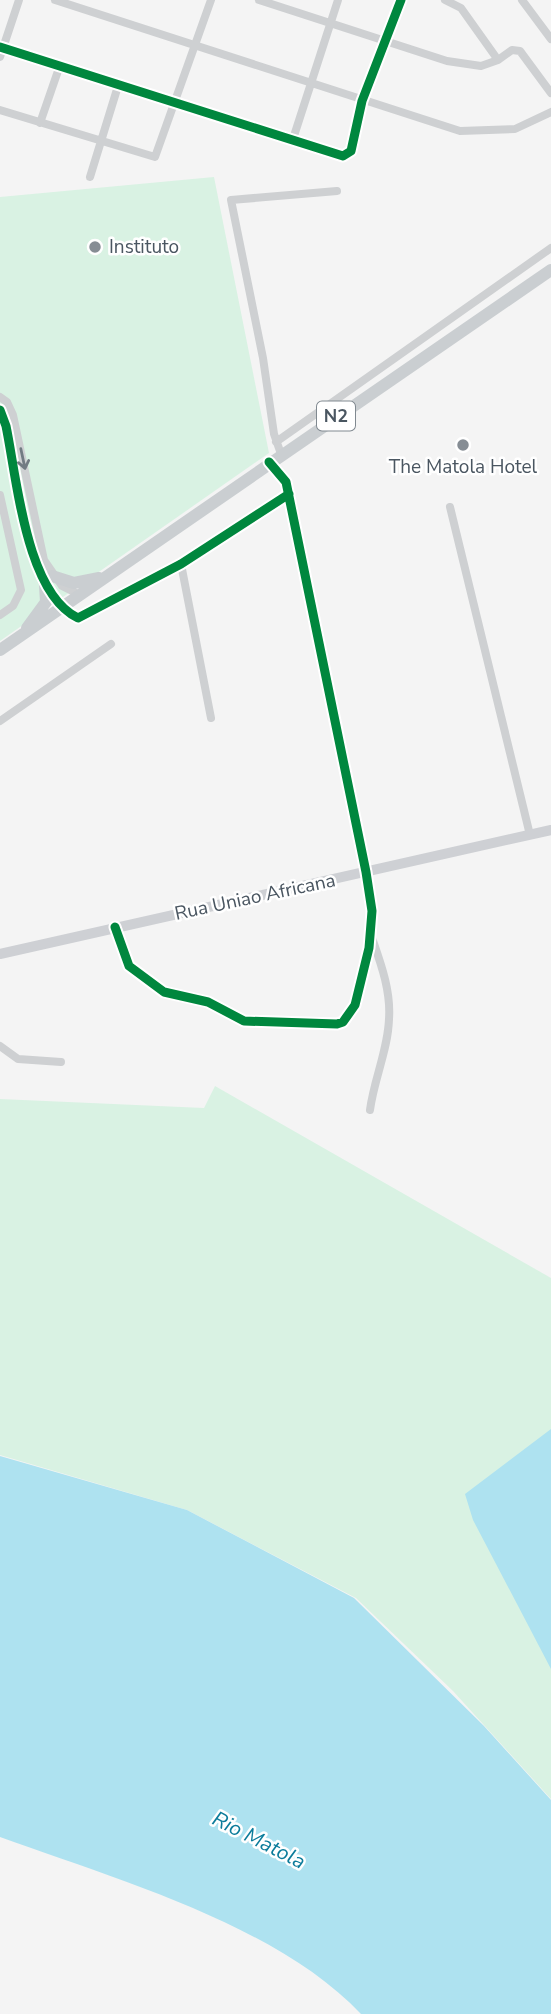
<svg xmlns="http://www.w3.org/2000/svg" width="551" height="2014" font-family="'Nunito Sans',sans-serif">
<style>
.green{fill:#d9f2e3}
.water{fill:#aee2f0}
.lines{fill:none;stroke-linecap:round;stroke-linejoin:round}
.minor{stroke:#ced0d2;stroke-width:8}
.secondary{stroke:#ced0d4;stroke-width:10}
.primary{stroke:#caced1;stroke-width:12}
.cycleway-casing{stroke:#fff;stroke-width:13}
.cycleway{stroke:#00873e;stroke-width:9}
.oneway{stroke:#727b83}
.poi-dot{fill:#868d94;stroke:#fff;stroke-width:2.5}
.labels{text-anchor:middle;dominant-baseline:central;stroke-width:5;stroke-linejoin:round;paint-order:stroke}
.shield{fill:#fff;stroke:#808990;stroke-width:2}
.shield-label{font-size:18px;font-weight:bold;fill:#4a5661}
.poi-label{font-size:19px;fill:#4a5661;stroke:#fff;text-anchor:start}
.street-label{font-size:19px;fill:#4a5661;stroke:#fff}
.water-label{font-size:21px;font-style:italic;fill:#0c7c9b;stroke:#fff}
</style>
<rect width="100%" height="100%" fill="#f4f4f4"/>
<path class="green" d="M214,177L269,453L0,641V197Z
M215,1086L551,1278V1799L453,1691L356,1598L187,1510L0,1455V1099L204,1108Z"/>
<path class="water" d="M551,1429V1669L473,1520L465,1494Z
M0,1456L187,1510L354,1598L484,1726L551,1800V2014H361C276,1924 115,1879 0,1837Z"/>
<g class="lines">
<path class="minor" d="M55,0L460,131L515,129L551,112
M259,0L447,61L481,66L498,60L512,50L520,51L551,93
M445,0L461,8L498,60
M522,0L551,39
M0,47L343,156L351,151L362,101L401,0
M0,57L19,0
M0,110L155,157L211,0
M40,123L59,68
M292,142L338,0
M90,177L118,86
M0,397L7,402L13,415L44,560L62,586L80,595
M0,410L6,426C17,479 26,593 78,618L181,564L289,494
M276,442L551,248
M281,454L274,434L263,358L231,200L337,191
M0,495L21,590L13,606L0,615
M450,507L530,835
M181,564L211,718
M0,721L111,644
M115,927L129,966L164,992L208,1002L244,1021L337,1024L343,1022L355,1005L369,948L372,911L366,872L286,482L269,462
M0,1046L18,1059L61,1062
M370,1110C374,1079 388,1050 389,1019C391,991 381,964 372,938"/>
<path class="secondary" d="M0,954L551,830"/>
<path class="primary" d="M52,576L74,583L99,578
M27,628L46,602L45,586
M0,650L551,270"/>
<defs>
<path id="cycleway" d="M0,47L343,156L351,151L362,101L401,0
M0,410L6,426C17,479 26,593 78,618L181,564L289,494
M115,927L129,966L164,992L208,1002L244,1021L337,1024L343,1022L355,1005L369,948L372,911L366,872L286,482L269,462"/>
</defs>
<use href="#cycleway" class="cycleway-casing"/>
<use href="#cycleway" class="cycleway"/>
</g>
<defs><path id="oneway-shaft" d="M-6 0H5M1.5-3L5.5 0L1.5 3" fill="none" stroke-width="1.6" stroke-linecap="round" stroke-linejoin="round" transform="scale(1.75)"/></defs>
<use class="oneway" href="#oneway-shaft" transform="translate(23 459) rotate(78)"/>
<g class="poi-dot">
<circle cx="95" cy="247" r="7"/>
<circle cx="463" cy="445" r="7"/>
</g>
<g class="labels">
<rect class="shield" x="317" y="401.5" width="38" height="29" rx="5"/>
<g class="shield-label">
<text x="336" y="416">N2</text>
</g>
<g class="poi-label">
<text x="109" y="247">Instituto</text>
<text x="463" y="467" text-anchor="middle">The Matola Hotel</text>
</g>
<g class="street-label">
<text transform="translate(255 897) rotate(-12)">Rua Uniao Africana</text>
</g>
<g class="water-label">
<text transform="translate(259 1840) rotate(27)">Rio Matola</text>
</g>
</g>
</svg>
